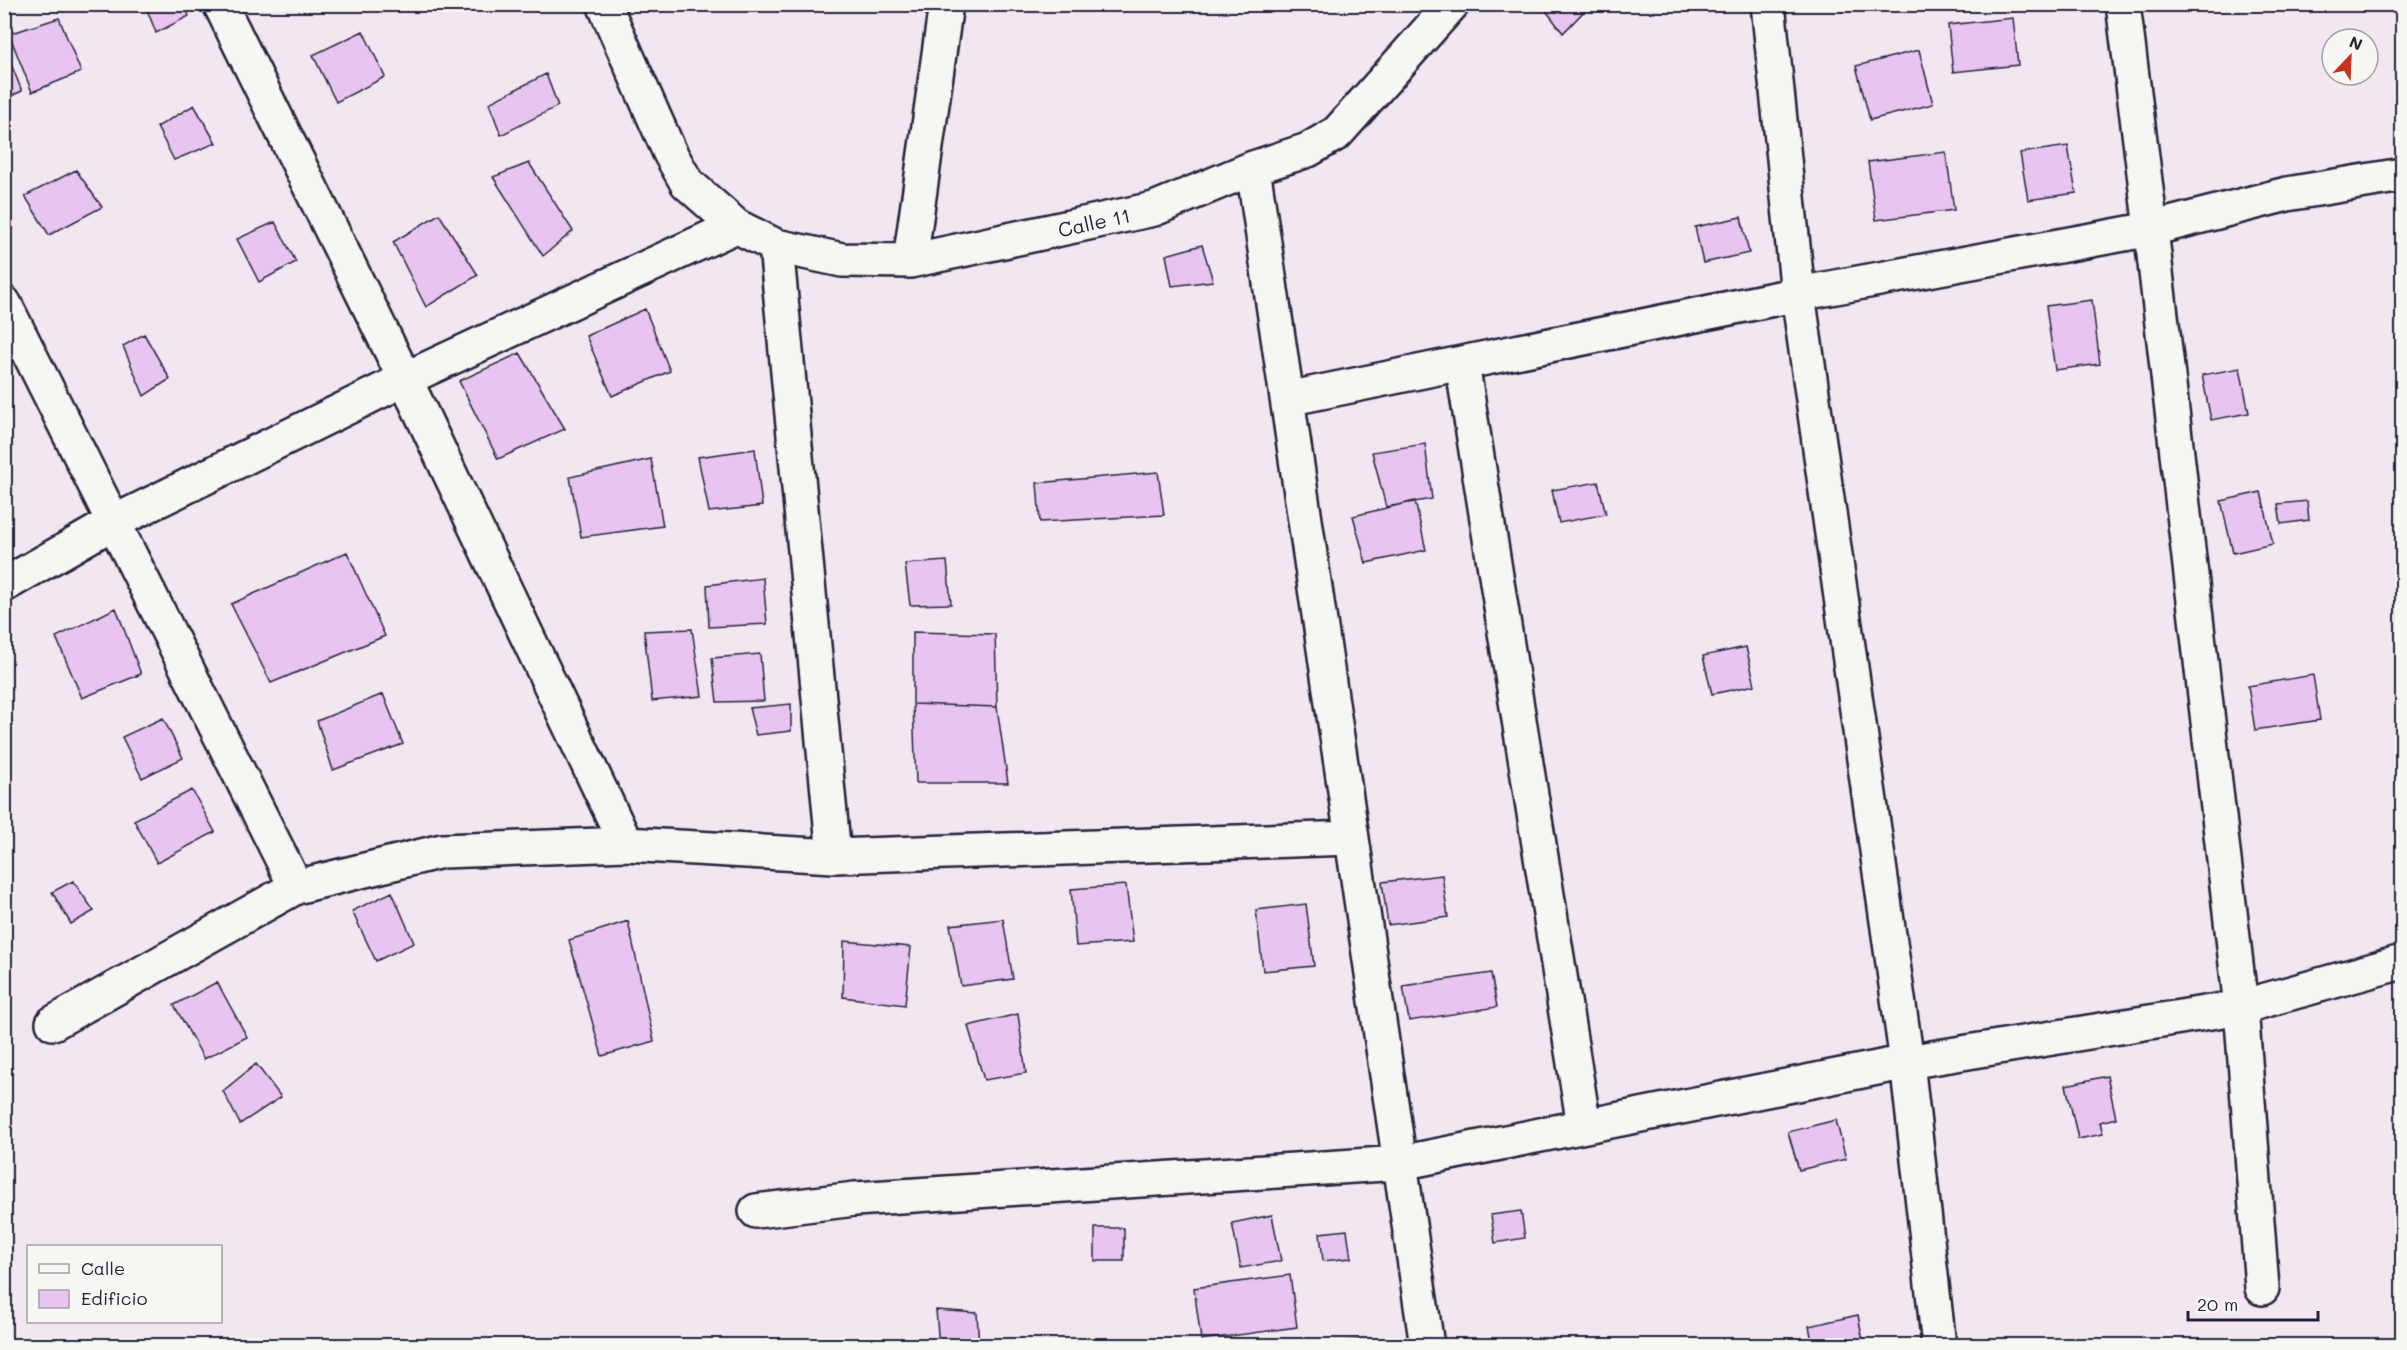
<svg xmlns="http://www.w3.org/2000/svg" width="2407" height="1350" font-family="Mali,sans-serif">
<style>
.building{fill:#e8c4f0;stroke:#22223b;stroke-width:1.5}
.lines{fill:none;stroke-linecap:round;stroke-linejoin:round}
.minor-casing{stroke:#22223b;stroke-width:38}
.minor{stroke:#f6f6f2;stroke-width:33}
.labels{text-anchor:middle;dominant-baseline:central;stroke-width:5;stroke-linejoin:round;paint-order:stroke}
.street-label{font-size:20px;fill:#22223b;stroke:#f6f6f2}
</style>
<rect width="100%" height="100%" fill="#f2e7f1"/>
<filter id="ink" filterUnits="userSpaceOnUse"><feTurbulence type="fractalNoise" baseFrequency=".0167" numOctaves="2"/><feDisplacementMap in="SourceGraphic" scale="12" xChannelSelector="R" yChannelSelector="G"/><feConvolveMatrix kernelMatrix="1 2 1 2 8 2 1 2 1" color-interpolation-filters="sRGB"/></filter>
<g filter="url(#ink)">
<path class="building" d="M145,4H184L189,16L156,33Z
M1541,4H1591L1563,33Z
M1942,4H2003L1943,11Z
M59,18L81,72L32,92L9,34Z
M2013,18L2018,65L1953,72L1948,25Z
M363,31L385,77L336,102L313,55Z
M4,47L22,91L4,99Z
M1919,50L1933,104L1870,120L1856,66Z
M546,74L558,106L501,135L489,103Z
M194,105L216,143L174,160L157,127Z
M2068,146L2076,193L2028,200L2020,153Z
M1946,152L1954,210L1876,220L1868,162Z
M529,163L573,231L543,256L493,177Z
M76,170L102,207L49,235L25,196Z
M439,214L478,275L426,307L393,242Z
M1741,217L1749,253L1703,263L1695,227Z
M275,222L296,262L259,282L237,239Z
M1202,245L1213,281L1172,286L1166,255Z
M2092,300L2100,364L2055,370L2046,306Z
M645,309L670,371L612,396L586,336Z
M144,334L170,379L144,396L123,346Z
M520,353L565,429L498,459L459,381Z
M2240,368L2249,413L2211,420L2202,375Z
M1425,444L1432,499L1386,507L1372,452Z
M755,449L762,506L709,512L698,457Z
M651,459L663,526L581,537L570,477Z
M1158,472L1164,515L1040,522L1037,483Z
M1598,482L1606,514L1559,523L1552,490Z
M2261,492L2273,544L2233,553L2221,501Z
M1415,501L1426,550L1366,563L1353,516Z
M2307,501L2309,520L2281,524L2278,504Z
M347,552L385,636L271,683L231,604Z
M947,561L951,604L910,605L905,564Z
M763,578L767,624L709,627L707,585Z
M116,608L141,674L82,698L56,637Z
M692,629L702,696L652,701L644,631Z
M913,632L995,634L997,707L913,704Z
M1746,647L1755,685L1712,694L1703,656Z
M760,654L764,701L717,702L712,658Z
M2313,675L2320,720L2255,730L2248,686Z
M383,694L403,744L333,770L317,721Z
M791,704V731L756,735L749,708Z
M913,704L997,707L1008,783H916Z
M163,718L183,758L142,778L122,737Z
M192,790L215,832L157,863L134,820Z
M1442,875L1448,917L1388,925L1382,882Z
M73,881L94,911L71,924L52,892Z
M1126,885L1133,942L1076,946L1071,889Z
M392,892L414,943L376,961L352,911Z
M1306,904L1314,966L1263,971L1256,910Z
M1003,919L1013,979L961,986L950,925Z
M628,921L654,1041L602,1056L569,940Z
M844,941L911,947L905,1005L843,997Z
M1491,973L1497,1007L1409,1021L1403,986Z
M217,982L247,1037L204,1059L174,1005Z
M1018,1014L1026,1073L984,1080L968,1026Z
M256,1064L281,1097L240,1124L223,1091Z
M2107,1076L2116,1118L2100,1122L2103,1134L2078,1139L2066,1085Z
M1836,1120L1846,1159L1799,1170L1788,1132Z
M1521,1211L1525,1238L1495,1243L1491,1215Z
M1272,1215L1281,1261L1241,1268L1232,1223Z
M1095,1228H1124V1261H1095Z
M1347,1230L1351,1258L1323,1261L1320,1233Z
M1290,1275L1297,1327L1201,1340L1194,1288Z
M936,1310L977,1313L979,1346H939Z
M1858,1315L1864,1346H1813L1809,1326Z
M1373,1339L1374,1346H1314L1313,1344Z"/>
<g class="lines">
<defs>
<path id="minor" d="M220,4L405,379L626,844L834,856L1352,838
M604,4L670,153L687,183L736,226L776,246L842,260L910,261L1154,209L1253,168L1308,150L1337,133L1452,4
M1768,4L1798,294L1907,1062L1939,1346
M2123,4L2151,229L2241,1007L2262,1288
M1253,168L1427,1346
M776,246L834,856
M910,261L946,4
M4,303L296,887
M1462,363L1584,1126
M1287,399L1798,294L2151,229L2287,194L2402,175
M4,585L114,522L405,379L736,226
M53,1023L296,887L442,851L626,844
M756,1211L855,1199L1400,1163L1907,1062L2241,1007L2402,962"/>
</defs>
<use href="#minor" class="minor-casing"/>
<use href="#minor" class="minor"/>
</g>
</g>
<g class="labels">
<g class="street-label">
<text transform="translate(1094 222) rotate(-12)">Calle 11</text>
</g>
</g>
<rect width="2407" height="1350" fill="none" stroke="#f6f6f2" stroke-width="24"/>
<rect x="12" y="12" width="2383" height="1326" fill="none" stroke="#22223b" stroke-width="2" filter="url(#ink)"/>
<rect x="27" y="1245" width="195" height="78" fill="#f6f6f2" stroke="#a1a1a9" stroke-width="1.5"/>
<rect x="39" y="1264" width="30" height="9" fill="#f6f6f2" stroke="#a1a1a9" stroke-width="1.5"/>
<text x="81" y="1275" font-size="18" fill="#22223b">Calle</text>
<rect x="39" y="1290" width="30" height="18" fill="#e8c4f0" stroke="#a1a1a9" stroke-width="1.5"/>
<text x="81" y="1305" font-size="18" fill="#22223b">Edificio</text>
<g transform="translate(2350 57) rotate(23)"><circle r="28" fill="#f6f6f2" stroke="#a1a1a9" stroke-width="1.5"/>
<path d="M0-4.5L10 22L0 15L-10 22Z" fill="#c8321e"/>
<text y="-9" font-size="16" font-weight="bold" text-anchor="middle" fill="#22223b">N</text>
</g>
<path d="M2188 1311v9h130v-9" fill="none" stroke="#22223b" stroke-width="3"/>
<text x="2197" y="1311" font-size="18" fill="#22223b" stroke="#f6f6f2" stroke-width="4.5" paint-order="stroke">20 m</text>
</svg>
